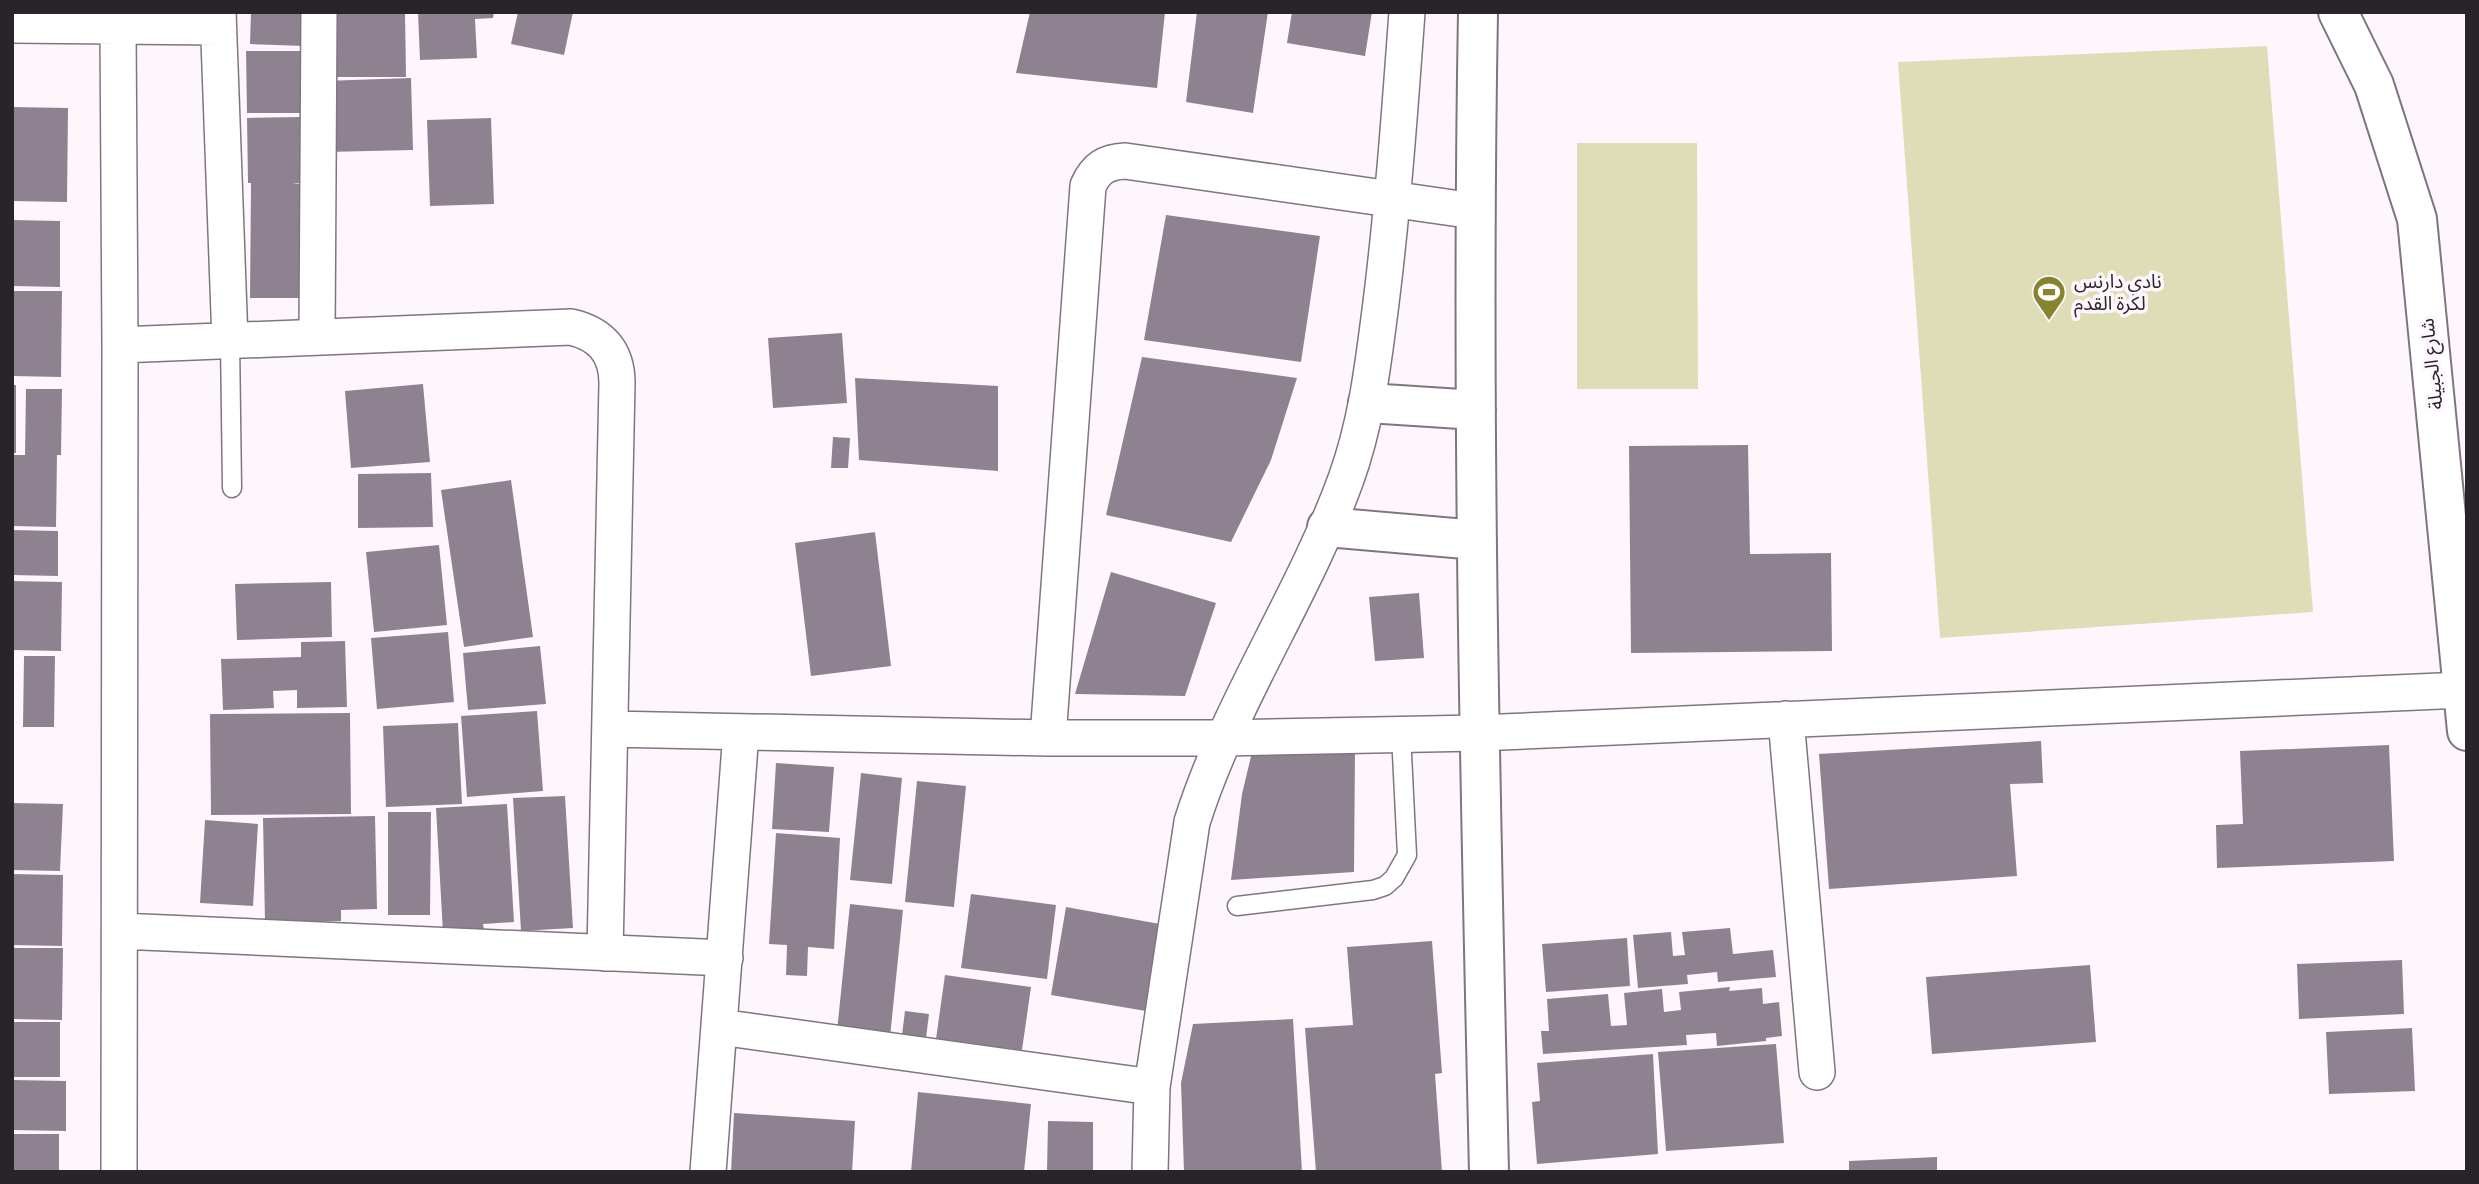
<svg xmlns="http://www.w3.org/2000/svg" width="2479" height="1184" font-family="Ubuntu,'Noto Sans Arabic',sans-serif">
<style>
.green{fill:#dddeb8}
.building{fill:#8f8290}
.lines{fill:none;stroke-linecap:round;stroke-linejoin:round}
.service-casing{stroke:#817481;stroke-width:21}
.minor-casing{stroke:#817481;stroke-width:38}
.tertiary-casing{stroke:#817481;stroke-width:42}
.service{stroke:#fff;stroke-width:18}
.minor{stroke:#fff;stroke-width:35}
.tertiary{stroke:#fff;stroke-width:38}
.labels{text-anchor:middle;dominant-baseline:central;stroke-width:7;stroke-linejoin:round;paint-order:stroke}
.poi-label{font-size:19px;fill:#292429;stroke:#fdf7fd;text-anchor:start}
.street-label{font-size:19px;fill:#292429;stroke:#fdf7fd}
</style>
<rect width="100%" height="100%" fill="#fdf7fd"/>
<path class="green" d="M2267,46L2313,612L1940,638L1898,62Z
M1577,143H1697L1698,389H1577Z"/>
<path class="building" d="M251,12H305L304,46L250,44Z
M322,12H405L406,77H323Z
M418,12H494L493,18L475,19L477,58L420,60Z
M518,12H573L564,55L511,44Z
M1030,12H1165L1157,88L1016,73Z
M1197,12H1268L1253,113L1186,102Z
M1292,12H1372L1365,56L1287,43Z
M246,51H300L301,113H247Z
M411,78L413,150L326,152L323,81Z
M12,107L68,108L67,202L12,201Z
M300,117L301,183L292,184H304V298H250L251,183H248L247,118Z
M491,118L494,204L430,206L427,120Z
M1166,215L1320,236L1301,362L1144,340Z
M12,220L60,221V287L12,286Z
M12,291H62L61,377L12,376Z
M842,333L847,403L773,408L768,338Z
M1142,357L1297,378L1271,460L1231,542L1106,515Z
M855,378L998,386V471L859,460Z
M423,384L430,462L351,468L345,391Z
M12,385H16V453H12Z
M26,389H62L61,455H57L56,527L12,526V455H25Z
M833,437L850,438L848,468H831Z
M1748,445L1750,554L1831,553L1832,651L1631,653L1629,446Z
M431,473L433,527L358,528V474Z
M511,480L533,637L464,647L441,490Z
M12,530L58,531V576L12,575Z
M875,532L891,666L811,676L795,543Z
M439,545L447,625L374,632L366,552Z
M1111,572L1216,603L1185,696L1075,694Z
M12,581L62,582L61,651L12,650Z
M331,582L332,637L237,640L235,584Z
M1419,593L1424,658L1375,661L1369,597Z
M448,632L454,702L377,709L371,638Z
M345,641L347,707L297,708V690L273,691L274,708L223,710L221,659L301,657V642Z
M540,646L546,704L468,710L463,653Z
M24,656H55L54,727H23Z
M537,711L543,791L467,797L461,716Z
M350,713L351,814L211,815L210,714Z
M458,723L462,804L386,807L383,726Z
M2041,741L2043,783L2010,784L2017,876L1829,889L1819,754Z
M2389,745L2394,861L2217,868L2216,825L2243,824L2240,751Z
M1253,748L1355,751L1354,872L1231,880L1242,794Z
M776,763L834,767L829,832L772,829Z
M861,773L902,778L892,884L850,880Z
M917,781L966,786L954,907L905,902Z
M565,796L573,928L521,931L513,798Z
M12,803L63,804L60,871L12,870Z
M507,804L514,922L483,924L484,930L443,933L436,808Z
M388,812H431L430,915H388Z
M375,816L377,909L341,910V921L265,923L263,818Z
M205,820L258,824L253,906L200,903Z
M776,833L840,838L834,949L808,947L807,976L786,975L787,945L769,944Z
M12,874L63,875L62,946L12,945Z
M971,894L1056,905L1047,979L961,968Z
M850,904L903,910L890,1037L837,1031Z
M1066,907L1160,924L1146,1011L1051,995Z
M1730,928L1733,954L1773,950L1776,977L1718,982L1717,972L1687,975L1688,984L1638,988L1633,935L1671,932L1673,956L1685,955L1682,932Z
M1627,938L1630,986L1546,992L1542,944Z
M1432,941L1442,1073L1435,1074L1442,1172H1316L1305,1028L1353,1025L1347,947Z
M12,948H63L62,1020L12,1019Z
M2402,960L2404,1014L2299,1019L2297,964Z
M2090,965L2096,1042L1932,1054L1926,977Z
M945,975L1031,987L1022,1050L936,1039Z
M1730,987L1729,991L1762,988L1763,1004L1779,1002L1782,1036L1766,1038V1041L1717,1046L1716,1033L1686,1035L1687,1045L1543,1054L1541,1031H1549L1547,999L1608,994L1611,1026L1627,1025L1624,993L1662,989L1664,1012L1681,1010L1679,992Z
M905,1011L929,1014L926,1038L902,1035Z
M1293,1019L1302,1172H1184L1181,1083L1193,1024Z
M12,1022H60V1077H12Z
M2412,1028L2415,1091L2329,1094L2326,1032Z
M1776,1044L1784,1143L1666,1151L1658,1052Z
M1653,1054L1658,1154L1537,1164L1532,1102L1540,1101L1537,1063Z
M12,1080L66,1081V1131L12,1130Z
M918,1092L1031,1104L1024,1172H911Z
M734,1113L855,1121L852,1172H731Z
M1048,1121L1093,1122V1172H1047Z
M12,1134H59V1172H12Z
M1937,1157V1172H1849V1161Z"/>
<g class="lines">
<defs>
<path id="service" d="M230,341L232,488
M1237,906L1373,890L1385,886L1394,878L1407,855L1401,734"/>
<path id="minor" d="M218,12L230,341
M12,25L218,27
M118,26L120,345L119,1172
M317,337L319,12
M120,345L571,327C601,334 617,352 617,383L605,953
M1786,719L1817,1072
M610,729L1048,738H1223L1478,733L2463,690
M1048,738L1088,186C1096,168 1106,162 1125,161L1474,211
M120,931L725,958
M720,1027L1152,1087
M708,1172L741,732
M1150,1172L1152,1087L1192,822C1230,702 1303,597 1346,479C1367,421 1373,364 1381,303C1393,206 1400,109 1407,12"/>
<path id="tertiary" d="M1478,12C1471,399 1480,785 1489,1172
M2338,12L2374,85L2417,219L2467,731
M1368,403L1476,410
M1327,527L1477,540"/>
</defs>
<use href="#service" class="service-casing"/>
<use href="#minor" class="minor-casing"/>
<use href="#tertiary" class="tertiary-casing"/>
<use href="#service" class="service"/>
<use href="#minor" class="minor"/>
<use href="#tertiary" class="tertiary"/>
</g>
<defs>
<symbol id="stadium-pin" viewBox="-11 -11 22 30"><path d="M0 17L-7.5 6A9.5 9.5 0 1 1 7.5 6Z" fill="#86842e" stroke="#fdf7fd"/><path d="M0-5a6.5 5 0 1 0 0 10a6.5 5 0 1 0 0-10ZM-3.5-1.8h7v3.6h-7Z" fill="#fff"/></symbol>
</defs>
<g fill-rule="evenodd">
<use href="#stadium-pin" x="2030" y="273" width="38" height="52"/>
</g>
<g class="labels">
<g class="poi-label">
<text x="2074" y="281">نادي دارنس<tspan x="2074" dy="22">لكرة القدم</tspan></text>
</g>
<g class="street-label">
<text transform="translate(2431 364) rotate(-96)">شارع الجبيلة</text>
</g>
</g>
<rect width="2479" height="1184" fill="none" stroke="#292429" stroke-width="28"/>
</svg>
